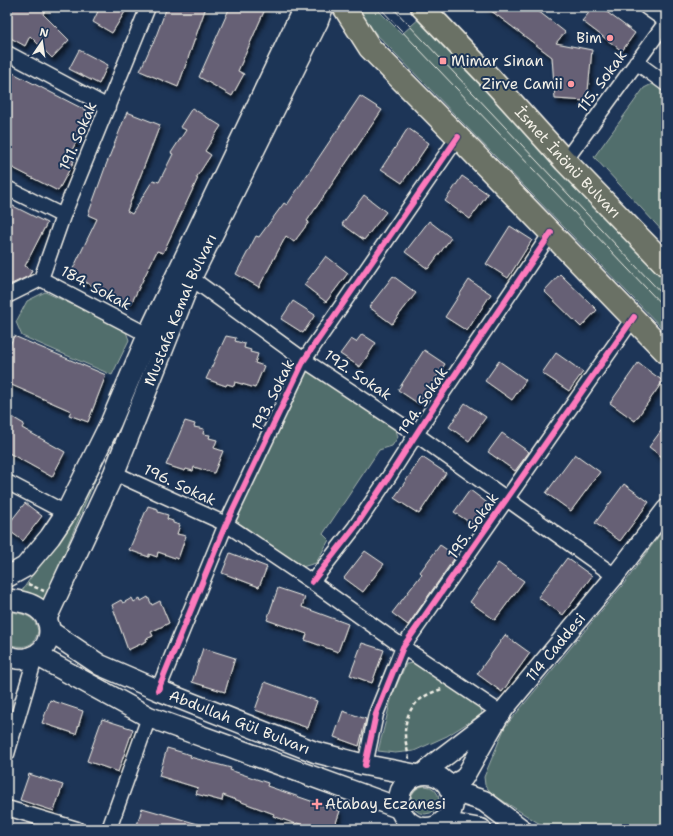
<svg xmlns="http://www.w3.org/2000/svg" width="673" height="836" font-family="'Shantell Sans',sans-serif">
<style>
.green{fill:#516e6c;stroke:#a2b0aa}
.building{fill:#666174;stroke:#f4f1e8;filter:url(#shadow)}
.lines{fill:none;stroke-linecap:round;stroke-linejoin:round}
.minor-casing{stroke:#f4f1e8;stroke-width:17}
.tertiary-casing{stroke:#f4f1e8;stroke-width:21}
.secondary-casing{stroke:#f4f1e8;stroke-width:23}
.primary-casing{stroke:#f4f1e8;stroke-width:25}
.path{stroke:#f4f1e8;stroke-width:2.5;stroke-dasharray:4 3;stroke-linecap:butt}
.minor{stroke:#1d3557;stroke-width:14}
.tertiary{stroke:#1d3557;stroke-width:18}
.secondary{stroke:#1d3557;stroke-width:20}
.primary{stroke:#6b7165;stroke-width:22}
.tram{stroke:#f4f1e8;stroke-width:1}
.cycleway-casing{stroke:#1d3557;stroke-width:8}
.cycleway{stroke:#fd7abc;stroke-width:6}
.poi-dot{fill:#ff9aa2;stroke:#1d3557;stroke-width:1.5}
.labels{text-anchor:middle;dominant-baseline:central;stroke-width:4;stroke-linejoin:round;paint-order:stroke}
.poi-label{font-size:15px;fill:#f4f1e8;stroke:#1d3557;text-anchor:end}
.street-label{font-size:15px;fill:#f4f1e8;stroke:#1d3557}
</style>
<defs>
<filter id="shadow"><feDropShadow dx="2.5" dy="4.5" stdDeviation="2" flood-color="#0009"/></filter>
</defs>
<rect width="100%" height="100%" fill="#1d3557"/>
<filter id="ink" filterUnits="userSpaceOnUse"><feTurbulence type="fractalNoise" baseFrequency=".025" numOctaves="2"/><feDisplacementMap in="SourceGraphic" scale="8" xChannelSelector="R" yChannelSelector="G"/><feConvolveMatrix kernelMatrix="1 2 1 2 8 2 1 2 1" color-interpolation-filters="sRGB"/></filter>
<g filter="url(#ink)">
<path class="green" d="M357,7H375L402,34L421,17L666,275V332L354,11Z
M656,82L666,90V235L594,157L644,88Z
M45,292L125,329L129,340L112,375L22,336L16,322L27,301Z
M174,295L68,544L48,608L19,595L63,530Z
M306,363L394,423L398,437L392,446L379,450L323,534L329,540L316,563L302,567L246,528L235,522L248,475Z
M666,526V829H548L492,794L485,785L484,777L505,727L626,581Z
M7,611C21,614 35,614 38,631C34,649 22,648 7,644Z
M415,663L481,708L482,714L447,736L414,751L395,753L378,751L392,696L406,664Z
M411 800a14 14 0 1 1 28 0a14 14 0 1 1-28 0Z"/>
<path class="building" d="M7,7H47L43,14L69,40L52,58L30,36L25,46L7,36Z
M100,7H128L112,33L93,22Z
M167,7H206L178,87L140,71L152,44H153Z
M230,7H266L238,71L244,74L232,96L199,77Z
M486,7H533L565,32L556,43L592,50L587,101L555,99L552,57Z
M594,7H600L635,33L622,51L582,21Z
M79,50L108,65L99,84L69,69Z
M7,70L91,113L68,158L74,161L58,191L7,165Z
M360,96L382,110L307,221L309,222L294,242L286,236L259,287L236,274L256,236L259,237L284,203L287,205Z
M192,108L221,126L205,151L211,155L196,178H198L163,253L157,251L131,304L70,275L97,219L88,215L106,165L127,112L160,125L127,211L132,214L153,180L159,182L173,154L171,153L186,130L180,127Z
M408,128L429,143L402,183L381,169Z
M462,176L488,194L470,219L445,201Z
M364,195L386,212L364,240L342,224Z
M7,203L47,223L25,266L32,270L29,276L7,286Z
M429,221L451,238L428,269L405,252Z
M510,226L532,240L508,278L486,264Z
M326,256L348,273L326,302L304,285Z
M560,274L597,310L581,327L544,291Z
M393,276L416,293L392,324L369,307Z
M469,280L491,294L467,331L445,317Z
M293,301L315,315L303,333L281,319Z
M362,334L376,343L360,367L340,354L351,339L356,342Z
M14,336L106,375L88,422L69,415L71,411L7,383V352Z
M226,336L236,338L235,341L245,344L244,348L251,350L250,352L258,354L255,363L264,366L255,388L235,382L234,386L227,384L226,386L206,379Z
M424,350L445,364L419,404L398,390Z
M556,353L583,372L569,391L542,373Z
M499,361L526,380L512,400L485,381Z
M638,363L663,381L635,421L610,403Z
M465,403L486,417L469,441L449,427Z
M7,414L24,424L22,428L65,452L52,477L7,452Z
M185,421L195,424L194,427L204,429L203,434L210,435L209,438L217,440L214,448L223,451L214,473L194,467L193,471L186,469L185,471L166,465Z
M666,424V460L649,447Z
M502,433L529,452L515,471L488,452Z
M575,454L600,472L571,511L546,493Z
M422,457L446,473L419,514L394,498Z
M624,484L649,502L620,541L595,523Z
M470,490L490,505L475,526L454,512Z
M25,503L42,516L23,541L7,529V526Z
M148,506L158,509V512L168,515L167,519L173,521V523L180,525L177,534L186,536L178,559L158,552L157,557L149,554V557L129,550Z
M440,545L456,556L408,625L392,613L422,574L420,572Z
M365,551L384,564L363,592L344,578Z
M230,553L267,567L259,587L222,573Z
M567,558L592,576L563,615L538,597Z
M498,563L524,581L495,620L470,602Z
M278,588L305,597L302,607L348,624L338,652L305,640L307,634L267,620Z
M148,597L152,605L160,601L169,623L151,632L153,636L146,639L147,641L128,650L112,605L121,600L123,603L132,598L134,602L140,598L141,601Z
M505,635L530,653L502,692L477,674Z
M362,643L384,650L372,683L350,675Z
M203,648L235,658L225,692L192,682Z
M265,682L317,701L308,728L255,710Z
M50,700L83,711L76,734L42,723Z
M343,711L366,719L359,746L334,737Z
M102,719L133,729L118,772L87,761Z
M167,748L191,755L190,757L231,768L230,770L268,783L267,786L340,811L334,829H313L297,823L296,824L273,816L274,814L223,795L222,801L196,794L198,788L159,776Z
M29,774L63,785L54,811L20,800Z
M142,808L205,826L204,829H136Z"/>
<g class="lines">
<defs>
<path id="minor" d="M646,7L666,21
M7,53L108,107
M636,62L666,84
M565,161L666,22
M7,188L63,216
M191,278L304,360L417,435L615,576
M41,279L63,216L148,7
M7,296L41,279L148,335
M114,473L226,524L312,582L403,647L501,713
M7,482L66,513
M312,582L355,527L390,475L440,397L551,233
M158,690L226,524L304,360L458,137
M7,754L36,655
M365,765L376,714L403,647L634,317
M7,808L77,829
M109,829L149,717
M414,829L415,826"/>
<g id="tertiary">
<path id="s1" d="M448,786L464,778L501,713L615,576L666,509"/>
</g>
<g id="secondary">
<path d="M7,577L25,567L50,537L66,513L111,422L148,335L304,7"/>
<path d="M7,599C17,601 29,602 37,608C57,622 52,652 28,658C21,660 14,658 7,656"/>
<path id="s2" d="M47,617L114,473L191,278L318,21L323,7"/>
<path id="s3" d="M51,632L100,665L158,690L315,752L365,765L417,775"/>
<path d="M36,655L149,717L399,808"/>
<circle cx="426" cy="801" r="27"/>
<path d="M423,774L438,761L501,713"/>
<path d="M450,790L484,801L521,829"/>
<path d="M442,822L481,829"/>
</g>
<g id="primary">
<path d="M344,7L370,48L458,137L666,352"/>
<path id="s4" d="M422,7L490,78L565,161L666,265"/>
</g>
</defs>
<use href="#minor" class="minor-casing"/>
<use href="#tertiary" class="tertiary-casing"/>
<use href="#secondary" class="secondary-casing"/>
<use href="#primary" class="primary-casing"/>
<path class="path" d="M28,584L44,591
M409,759C408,751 405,742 405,734C405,708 419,696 442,689"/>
<use href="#minor" class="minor"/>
<use href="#tertiary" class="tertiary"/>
<use href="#secondary" class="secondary"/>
<use href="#primary" class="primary"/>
<path class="tram" d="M379,7L666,309
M392,7L666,298"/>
<defs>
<path id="cycleway" d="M312,582L355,527L390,475L440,397L551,233
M158,690L226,524L304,360L458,137
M365,765L376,714L403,647L634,317"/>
</defs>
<use href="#cycleway" class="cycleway-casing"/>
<use href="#cycleway" class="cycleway"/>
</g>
</g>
<g class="poi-dot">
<circle cx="610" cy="38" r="4"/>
<rect x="439" y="57" width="8" height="8" rx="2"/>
<circle cx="571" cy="84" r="4"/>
<path d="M315 798h4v4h4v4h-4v4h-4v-4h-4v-4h4z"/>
</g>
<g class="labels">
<g class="poi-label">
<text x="602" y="38">Bim</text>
<text x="451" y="61" text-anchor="start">Mimar Sinan</text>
<text x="563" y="84">Zirve Camii</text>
<text x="325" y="804" text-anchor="start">Atabay Eczanesi</text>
</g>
<g class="street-label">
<text transform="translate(602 81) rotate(-54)">115. Sokak</text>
<text transform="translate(78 136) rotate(-67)">191. Sokak</text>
<text stroke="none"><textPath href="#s4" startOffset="213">İsmet İnönü Bulvarı</textPath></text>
<text transform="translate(96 288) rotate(28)">184. Sokak</text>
<text stroke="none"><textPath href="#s2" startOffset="335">Mustafa Kemal Bulvarı</textPath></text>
<text transform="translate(358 375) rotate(34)">192. Sokak</text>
<text transform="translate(273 395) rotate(-64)">193. Sokak</text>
<text transform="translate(423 401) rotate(-57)">194. Sokak</text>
<text transform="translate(180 485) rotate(25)">196. Sokak</text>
<text transform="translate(473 526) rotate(-55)">195. Sokak</text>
<text stroke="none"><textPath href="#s1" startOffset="178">114 Caddesi</textPath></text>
<text stroke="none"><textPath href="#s3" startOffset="210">Abdullah Gül Bulvarı</textPath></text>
</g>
</g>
<rect width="673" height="836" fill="none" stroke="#1d3557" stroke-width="24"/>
<rect x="12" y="12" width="649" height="812" fill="none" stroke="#f4f1e8" stroke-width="1.5" filter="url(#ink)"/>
<g transform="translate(42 42) rotate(13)" stroke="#1d3557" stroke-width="3" paint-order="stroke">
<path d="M0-3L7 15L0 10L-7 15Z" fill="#f4f1e8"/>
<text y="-6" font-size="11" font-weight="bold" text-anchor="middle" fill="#f4f1e8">N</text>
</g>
</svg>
